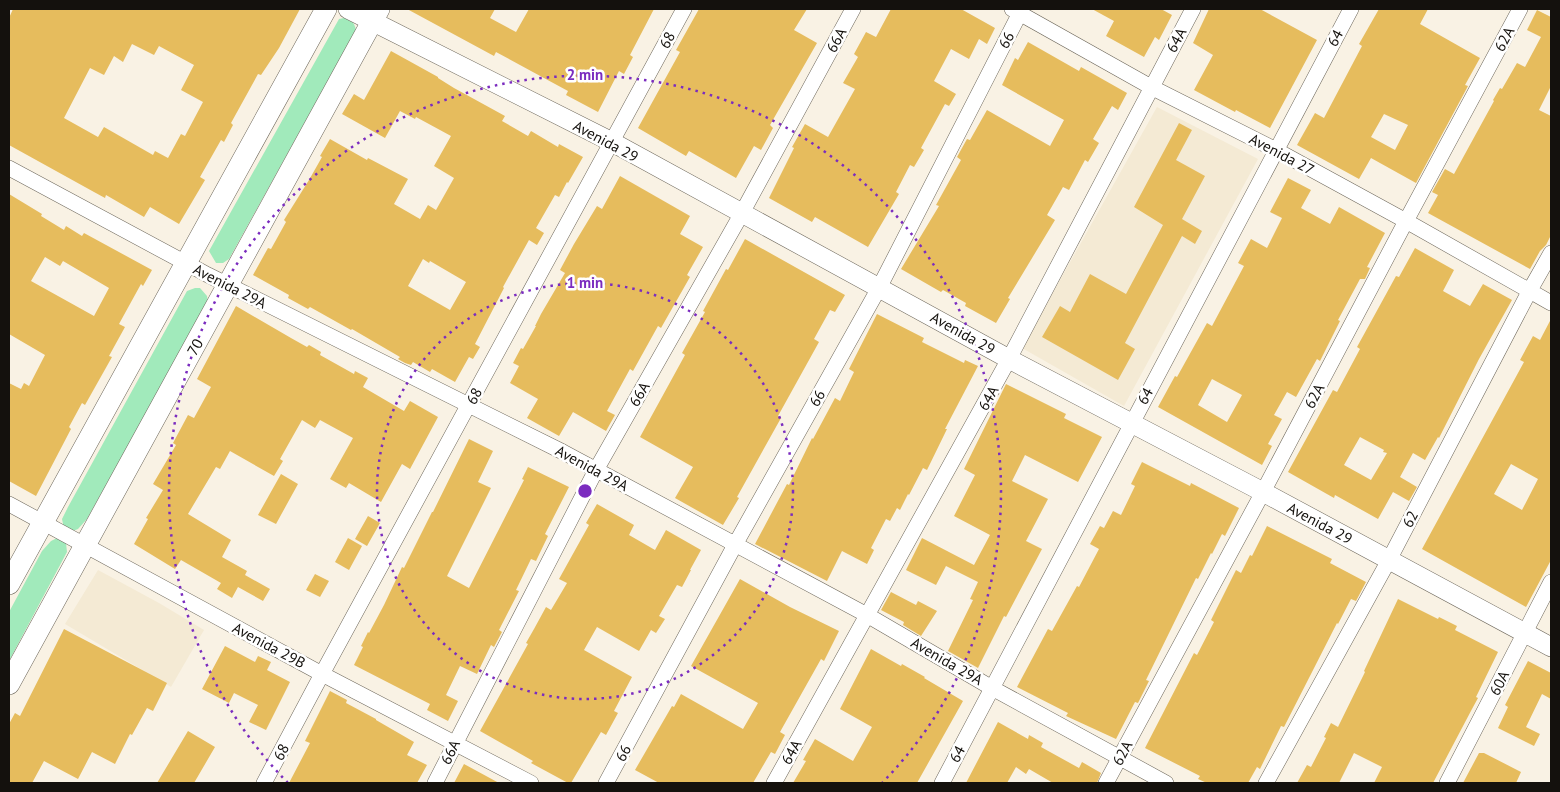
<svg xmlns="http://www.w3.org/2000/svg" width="1560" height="792" font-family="'PT Sans',sans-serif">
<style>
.built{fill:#f4ead4}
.green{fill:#a1eabb}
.building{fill:#e6bc5d;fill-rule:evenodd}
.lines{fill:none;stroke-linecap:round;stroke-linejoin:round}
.minor-casing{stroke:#6d675b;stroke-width:16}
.tertiary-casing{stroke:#6d675b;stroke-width:20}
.secondary-casing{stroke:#6d675b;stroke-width:22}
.minor{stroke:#fff;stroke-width:15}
.tertiary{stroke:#fff;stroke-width:19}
.secondary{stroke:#fff;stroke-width:21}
.ring{fill:none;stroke:#7b2cbf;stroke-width:2.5;stroke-dasharray:2.5 5}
.labels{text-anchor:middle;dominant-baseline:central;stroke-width:5;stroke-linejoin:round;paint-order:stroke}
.street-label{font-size:15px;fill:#14110d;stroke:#fff}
.centre{fill:#7b2cbf;stroke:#fff;stroke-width:2.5}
.ring-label{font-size:15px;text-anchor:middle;font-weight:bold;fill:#7b2cbf;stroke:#fff;stroke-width:5;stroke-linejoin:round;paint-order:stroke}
</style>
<rect width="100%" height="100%" fill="#f9f2e4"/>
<path class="built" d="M1157,107L1258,159L1124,406L1022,348Z
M98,570L159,603L204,630L171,687L65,624Z"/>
<path class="green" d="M344,18C352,20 354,22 356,30L229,259L223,263H216L209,251L339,19Z
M195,288H200L207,296L208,303L87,519L78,529L65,534L67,552L9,661V612L42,551L51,541L65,534L62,519L68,507L187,291Z"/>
<path class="building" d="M13,9H300L279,48L261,75L258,74L231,123L233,125L224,142L221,140L200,177L205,180L179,224L150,207L144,217L106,195L105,198L94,192L9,145V18ZM132,44L154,55L159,46L194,65L181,90L203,102L185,136L181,134L168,158L155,151L153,155L104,127L98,137L64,118L90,68L104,75L114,56L123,62Z
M407,9H495L490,18L516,32L529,9H654L630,55L633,57L624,74L619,71L598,112L566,95L568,91L531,71L496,52L494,56Z
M699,9H807L794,30L817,43L770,125L773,128L761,150L754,146L736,178L689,151L686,156L638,128L680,52L676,50Z
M891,9H961L995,28L987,44L979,39L969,59L951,49L934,81L956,94L949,106L945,104L921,148L924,150L914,167L910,165L896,192L899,194L868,247L815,217L812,222L769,198L794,148L792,147L805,124L828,137L855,89L843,83L858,57L854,54L866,32L876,37Z
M1092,9H1161L1172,15L1159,40L1155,37L1144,57L1106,36L1114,21Z
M1209,9H1260L1317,40L1270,128L1236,110L1235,112L1194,90L1213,55L1193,43Z
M1379,9H1428L1420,24L1480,58L1465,85L1468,86L1416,183L1371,158L1359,179L1297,145L1315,113L1324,118L1362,46L1359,44ZM1384,114L1408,125L1395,150L1371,137Z
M1537,10L1551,17V86L1539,110L1551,116V235L1546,245L1540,251L1530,269L1428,213L1438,195L1432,192L1445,169L1454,174L1494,101L1493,100L1500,88L1502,89L1517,63L1525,67L1541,37L1527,30Z
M1028,42L1079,71L1081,67L1127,93L1118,110L1112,106L1093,139L1099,143L1088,162L1085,160L1069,190L1063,187L1047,215L1055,220L1008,298L1010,299L996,323L965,306L966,303L943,290L941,292L901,269L939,206L936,205L961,160L957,157L967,139L970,140L987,110L1050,146L1064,120L1002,85L1015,58L1018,60Z
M391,51L438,77V78L454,88L505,116L502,121L528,136L531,131L558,147L559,144L583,157L568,183L567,182L559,197L555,195L536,228L544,233L537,245L529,240L503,287L504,288L475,344L480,347L473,359L469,357L455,382L432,369L430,372L413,362L411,365L405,363L398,359L400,357L352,329L351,330L310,307L308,309L288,298L289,295L253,275L268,248L271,249L286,222L284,220L309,180L322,157L320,156L330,139L367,160L368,158L408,179L394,204L420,219L428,205L436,210L454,178L434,166L451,136L416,117L415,119L400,111L385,138L342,114L354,94L364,100ZM423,259L429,263L430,261L466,282L450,310L408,286Z
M1179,123L1192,130L1176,160L1205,176L1182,219L1202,231L1195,244L1182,236L1125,343L1135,349L1118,380L1042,337L1060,306L1070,312L1090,274L1126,294L1163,225L1134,207Z
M620,176L690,216L680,234L703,247L687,275L690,277L661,328L658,326L633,371L630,369L607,411L615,415L606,431L573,412L559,436L527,418L538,399L510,383L519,366L513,363L521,348L523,349L536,326H535L541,314L565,273L560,270L574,244L597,206L602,209Z
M1288,178L1311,190L1301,208L1330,224L1339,207L1385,233L1367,267L1370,268L1365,279H1360L1338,320L1340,321L1320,361L1317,359L1296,397L1287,392L1274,415L1282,419L1268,444L1272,446L1262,465L1158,407L1175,376L1177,377L1207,323L1212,326L1244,266L1238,263L1251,239L1267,248L1282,218L1270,212ZM1212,379L1242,395L1227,422L1198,405Z
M9,194L42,214L41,216L64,230L66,226L82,236L84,233L152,270L143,286L141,284L119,324L125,327L109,356L112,357L85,405L82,403L69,427L71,429L36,496L9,481V383L21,389L24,383L29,386L45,355L9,334ZM45,257L60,266L63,261L109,288L94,316L31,281Z
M745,239L845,295L835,312L830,310L814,339L819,342L778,416L781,418L737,497L739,498L723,525L675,498L693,467L640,437L685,355L682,353L705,312L703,311L726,269L728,270Z
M1415,248L1454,270L1443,291L1470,306L1483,284L1512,300L1479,359L1439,438L1438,437L1425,460L1413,453L1400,477L1417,487L1409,501L1393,492L1378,519L1335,495L1334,498L1288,472L1333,390L1337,392L1360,349L1357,347L1396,276L1399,277ZM1360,437L1384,450L1383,452L1387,453L1371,480L1344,465Z
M236,306L291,338L307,347L309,345L321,352L320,355L354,374L355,371L368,378L363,387L404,411L410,401L438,417L410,469L402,464L381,502L349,483L346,488L330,479L353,438L320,420L315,428L302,420L280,459L283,461L274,476L230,451L220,469L216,467L188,514L231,540L222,557L247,571L245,575L270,589L263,601L238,587L232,598L217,589L221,583L181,560L175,569L134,544L148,519L146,518L163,490L153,484L176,445L173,443L188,415L194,418L211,387L197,379Z
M877,314L924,338L922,342L964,363L965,360L978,366L945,429H947L927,470L923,468L909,495L908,494L900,510L897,508L890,521L886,519L871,548L874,550L867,564L842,551L827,581L755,544L787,484L789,485L812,438L813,439L835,398L840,401L854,372L849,369Z
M1551,319V560L1526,607L1422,549L1524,362L1520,360L1533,336L1540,340ZM1511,464L1538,479L1522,510L1494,494Z
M1006,384L1066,414L1064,418L1102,437L1078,482L1025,455L1012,481L1048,499L1026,541L1042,549L1006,617L1004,616L978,668L948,651L973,600L970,599L978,582L946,566L936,585L906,570L922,538L974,565L990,535L954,516L975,475L964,469Z
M469,439L493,451L478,482L491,488L447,576L469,588L524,480L522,479L528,467L569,487L545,534L548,536L536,561L531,559L516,590L519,591L499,630L502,632L494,647L491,645L477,674L460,666L446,695L458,701L448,721L427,710L430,704L354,665L363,647L361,646L368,632L369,633L384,605L402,567L404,568L432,512H433Z
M1142,462L1190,486L1191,483L1239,508L1225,536L1222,534L1212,554L1211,553L1198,579L1196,578L1146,680L1149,681L1138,703L1135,702L1116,739L1066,716L1068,713L1017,687L1048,629L1052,631L1077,586L1079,587L1099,549L1090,544L1100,526L1104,528L1113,511L1121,515L1135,486L1131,484Z
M281,474L298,484L276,524L258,515Z
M597,504L634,525L629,535L655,550L666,530L701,550L690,570H691L682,587L677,585L659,616L665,619L656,633L651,630L639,651L597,627L584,650L632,677L614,711L618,713L606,735L601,732L571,783H568L531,763L533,761L480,731L528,644L526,643L534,629L546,607L551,610L567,583L559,579L589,525L586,523Z
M368,516L380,523L367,546L355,539Z
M1267,526L1332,559L1330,563L1366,582L1356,601L1351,599L1338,624L1337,623L1284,727L1281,726L1260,769L1257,767L1248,783H1207L1198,779L1200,776L1145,748L1194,653L1197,655L1214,622L1211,620L1236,570L1241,573L1250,555L1252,556Z
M348,538L362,546L349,570L335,562Z
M315,574L329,581L320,597L306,590Z
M740,579L790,607L839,631L824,661L821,659L780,732L785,735L775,754L771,752L753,783H659L635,770L672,706L674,707L681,694L743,729L758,703L691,666Z
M891,592L916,605L918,601L937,611L921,636L903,625L904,622L881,610Z
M1398,599L1438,619L1439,617L1457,626L1455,630L1498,652L1476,697L1478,698L1472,709L1433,783H1374L1382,767L1354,753L1339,783H1297L1307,765L1311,767L1326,738L1324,737L1331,723L1338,727L1365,672L1364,671Z
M64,629L167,683L153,711L147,708L132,735L130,734L115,764L92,752L78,779L44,761L32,783H9V724L15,713L20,716Z
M225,646L255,662L258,656L271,662L267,670L290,682L266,730L249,722L258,705L234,693L229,703L202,689Z
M871,649L901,666L902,664L925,677L924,678L963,701L917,783H793L806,761L803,760L815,739L853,761L872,727L840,709Z
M1528,661L1551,673V699L1542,694L1526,727L1540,734L1534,746L1498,728L1508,707L1505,705Z
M330,691L347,700L346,703L376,719V720L414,742L407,755L427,765L417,783H289L310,743L305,741Z
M998,722L1028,739L1029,735L1043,743L1041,747L1079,768L1082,762L1101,773L1097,783H1053L1029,769L1026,774L1016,767L1007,783H966Z
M188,731L215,747L194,783H157Z
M1479,753H1484L1521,772L1516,783H1463Z
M464,764L499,783H454Z"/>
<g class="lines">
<defs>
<path id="minor" d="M1012,9L1151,87L1276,150L1406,221L1551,303
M9,168L208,275L563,452L867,615L992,688L1166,783
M9,504L322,674L531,783
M264,783L322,674L684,9
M435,783L596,470L742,213L853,9
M606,783L736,543L879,288L1022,9
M774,783L1009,359L1193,9
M942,783L1351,9
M1106,783L1263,492L1406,221L1520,9
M1266,783L1389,560L1530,290L1551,253
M1447,783L1551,582"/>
<path id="tertiary" d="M348,9L612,142L1009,359L1263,492L1551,647"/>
<path id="secondary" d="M9,584L326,9
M9,684L379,9"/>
</defs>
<use href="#minor" class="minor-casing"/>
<use href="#tertiary" class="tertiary-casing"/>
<use href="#secondary" class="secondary-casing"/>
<use href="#minor" class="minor"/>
<use href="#tertiary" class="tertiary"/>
<use href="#secondary" class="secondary"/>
</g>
<g class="ring">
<circle cx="585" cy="491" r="208"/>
<path d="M288 783A416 416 0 1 1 882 783"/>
</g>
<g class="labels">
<g class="street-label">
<text transform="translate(1335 38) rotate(-62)">64</text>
<text transform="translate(1504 39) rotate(-62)">62A</text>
<text transform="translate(667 40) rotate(-62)">68</text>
<text transform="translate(836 40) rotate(-62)">66A</text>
<text transform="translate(1006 40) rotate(-63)">66</text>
<text transform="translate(1176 40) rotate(-62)">64A</text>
<text transform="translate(606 141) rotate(28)">Avenida 29</text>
<text transform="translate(1282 154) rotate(28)">Avenida 27</text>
<text transform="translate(230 286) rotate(27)">Avenida 29A</text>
<text transform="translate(963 333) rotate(29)">Avenida 29</text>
<text transform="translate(195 347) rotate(-61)">70</text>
<text transform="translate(639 394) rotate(-60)">66A</text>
<text transform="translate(474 396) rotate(-62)">68</text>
<text transform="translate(1145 396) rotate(-62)">64</text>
<text transform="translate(1314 396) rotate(-62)">62A</text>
<text transform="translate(817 398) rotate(-61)">66</text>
<text transform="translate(988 398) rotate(-61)">64A</text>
<text transform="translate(592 468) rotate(28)">Avenida 29A</text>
<text transform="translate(1410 519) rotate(-62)">62</text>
<text transform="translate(1320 523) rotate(28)">Avenida 29</text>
<text transform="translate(269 645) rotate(28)">Avenida 29B</text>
<text transform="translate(947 661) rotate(30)">Avenida 29A</text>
<text transform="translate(1499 683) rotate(-63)">60A</text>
<text transform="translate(281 752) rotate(-62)">68</text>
<text transform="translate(450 752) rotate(-64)">66A</text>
<text transform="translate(791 752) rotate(-61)">64A</text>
<text transform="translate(623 753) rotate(-62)">66</text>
<text transform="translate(1122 753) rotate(-62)">62A</text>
<text transform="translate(957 754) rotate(-62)">64</text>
</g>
</g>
<circle cx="585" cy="491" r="8" class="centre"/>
<g class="ring-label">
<text x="585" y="80">2 min</text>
<text x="585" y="288">1 min</text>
</g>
<rect width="1560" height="792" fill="none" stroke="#14110d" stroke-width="20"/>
</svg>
